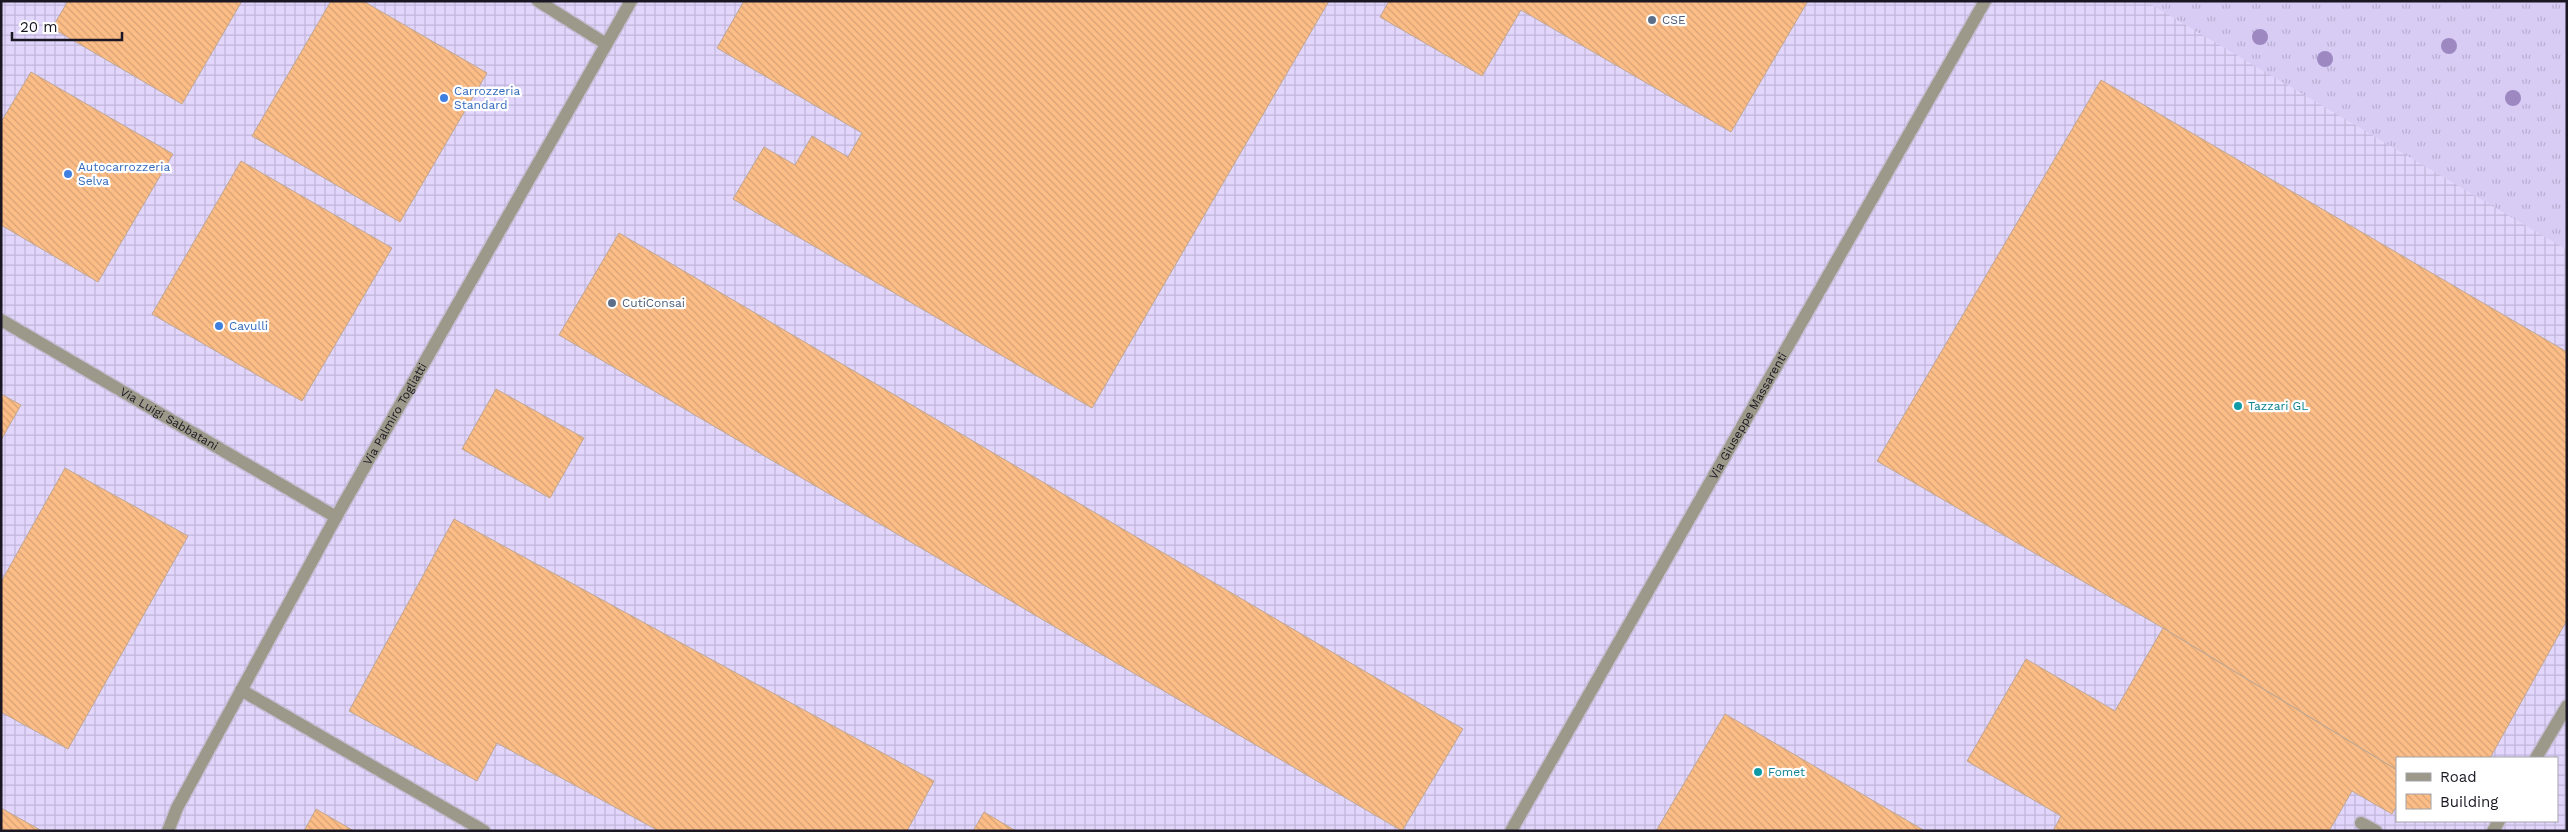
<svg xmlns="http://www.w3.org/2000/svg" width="2568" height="832" font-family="'Work Sans',sans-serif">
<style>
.industrial{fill:url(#industrial-grid);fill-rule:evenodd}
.grass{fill:url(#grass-tufts)}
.building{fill:url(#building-back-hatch);stroke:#c1a791}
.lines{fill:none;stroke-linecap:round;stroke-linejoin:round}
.lane-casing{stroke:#c5bed5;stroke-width:15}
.street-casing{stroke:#c5bed5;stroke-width:15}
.lane{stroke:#9c988a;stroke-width:12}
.street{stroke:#9c988a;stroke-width:12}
.tree{fill:#9d88c1}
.service-dot{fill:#5c6f8a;stroke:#fff;stroke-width:2}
.shop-dot{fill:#3f7fe0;stroke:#fff;stroke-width:2}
.culture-dot{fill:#0f9aa8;stroke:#fff;stroke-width:2}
.labels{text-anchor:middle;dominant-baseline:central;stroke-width:4.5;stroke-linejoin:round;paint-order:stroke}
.service-label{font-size:12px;fill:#4e5e75;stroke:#fff;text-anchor:start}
.shop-label{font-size:12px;fill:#366cbe;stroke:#fff;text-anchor:start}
.culture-label{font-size:12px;fill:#0d838f;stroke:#fff;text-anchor:start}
.street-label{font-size:12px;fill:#1b1722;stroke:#fff}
</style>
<defs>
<pattern id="industrial-grid" width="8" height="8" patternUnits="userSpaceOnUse" patternTransform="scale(1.25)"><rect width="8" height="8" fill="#e2d6fd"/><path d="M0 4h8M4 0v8" fill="none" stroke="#c1b7d9"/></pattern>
<pattern id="grass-tufts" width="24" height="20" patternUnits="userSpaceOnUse" patternTransform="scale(1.25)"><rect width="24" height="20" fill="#d8ccf5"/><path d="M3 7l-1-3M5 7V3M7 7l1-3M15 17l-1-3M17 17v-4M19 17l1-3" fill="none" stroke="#b9aed2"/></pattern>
<pattern id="building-back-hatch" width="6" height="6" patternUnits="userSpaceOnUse" patternTransform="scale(1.25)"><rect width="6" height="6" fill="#fcbd87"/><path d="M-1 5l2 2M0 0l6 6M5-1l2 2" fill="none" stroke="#d7a274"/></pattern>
</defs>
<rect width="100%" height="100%" fill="#eae3fc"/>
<path class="industrial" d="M1,1H2567V831H1ZM2397,758H2557V821H2397Z"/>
<path class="grass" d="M2145,1H2567V250Z"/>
<path class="building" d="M68,1H242L182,104L52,28Z
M331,1H363L487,73L400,222L252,136Z
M744,1H1329L1092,408L733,199L764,147L795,165L812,136L848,157L862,133L717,48Z
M1389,1H1808L1731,132L1521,10L1482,76L1380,17Z
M31,72L173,154L98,282L1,225V122Z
M2101,80L2567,352V620L2490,758H2397V770L2163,628L1877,461Z
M241,161L392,248L302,401L152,314Z
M619,233L1463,729L1402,831L559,335Z
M496,389L584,438L550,498L462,449Z
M1,394L21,405L1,440Z
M65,468L188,536L68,749L1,712V582Z
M454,519L934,781L907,831H659L497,743L477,781L349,711Z
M2163,628L2397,770V805L2392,814L2352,791L2329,831H2053L2061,816L1967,761L2026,659L2115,711Z
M1725,714L1925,831H1656Z
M1,808L42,831H1Z
M316,809L354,831H304Z
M984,812L1016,831H973Z"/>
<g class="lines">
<defs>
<path id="lane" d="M241,690L484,831
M2536,758L2567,706
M2361,823L2376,831
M2493,831L2499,821"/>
<g id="street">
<path d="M538,1L606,44"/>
<path id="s1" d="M1,320L336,517"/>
<path id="s2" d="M168,831L177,808L336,517L631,1"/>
<path id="s3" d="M1511,831L1985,1"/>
</g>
</defs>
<use href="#lane" class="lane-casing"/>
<use href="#street" class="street-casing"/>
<use href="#lane" class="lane"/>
<use href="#street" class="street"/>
</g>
<g class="tree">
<circle cx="2260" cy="37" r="8"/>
<circle cx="2449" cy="46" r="8"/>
<circle cx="2325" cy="59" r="8"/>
<circle cx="2513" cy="98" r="8"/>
</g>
<g class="service-dot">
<circle cx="1652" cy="20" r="5"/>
<circle cx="612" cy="303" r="5"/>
</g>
<g class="shop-dot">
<circle cx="444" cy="98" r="5"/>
<circle cx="68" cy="174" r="5"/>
<circle cx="219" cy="326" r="5"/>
</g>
<g class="culture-dot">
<circle cx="2238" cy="406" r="5"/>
<circle cx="1758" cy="772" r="5"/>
</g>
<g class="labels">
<g class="service-label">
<text x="1662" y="20">CSE</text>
<text x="622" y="303">CutiConsai</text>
</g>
<g class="shop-label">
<text x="454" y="91">Carrozzeria<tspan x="454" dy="14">Standard</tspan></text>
<text x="78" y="167">Autocarrozzeria<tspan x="78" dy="14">Selva</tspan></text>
<text x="229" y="326">Cavulli</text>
</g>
<g class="culture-label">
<text x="2248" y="406">Tazzari GL</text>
<text x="1768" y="772">Fomet</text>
</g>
<g class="street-label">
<text stroke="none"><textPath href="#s2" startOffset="475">Via Palmiro Togliatti</textPath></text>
<text stroke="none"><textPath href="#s3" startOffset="478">Via Giuseppe Massarenti</textPath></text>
<text stroke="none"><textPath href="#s1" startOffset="195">Via Luigi Sabbatani</textPath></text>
</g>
</g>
<rect width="2568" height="832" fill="none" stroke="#1b1722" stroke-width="5"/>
<rect x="2396" y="757" width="162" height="65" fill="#ffffff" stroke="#a4a2a7"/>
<rect x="2406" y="773" width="25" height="8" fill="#9c988a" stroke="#a4a2a7"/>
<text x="2440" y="782" font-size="15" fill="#1b1722">Road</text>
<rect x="2406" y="794" width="25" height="15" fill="url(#building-back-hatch)" stroke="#a4a2a7"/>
<text x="2440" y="807" font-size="15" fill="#1b1722">Building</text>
<path d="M12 32v8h110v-8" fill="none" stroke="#1b1722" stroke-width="2.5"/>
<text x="20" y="32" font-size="15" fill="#1b1722" stroke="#ffffff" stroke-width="4" paint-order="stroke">20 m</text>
</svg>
